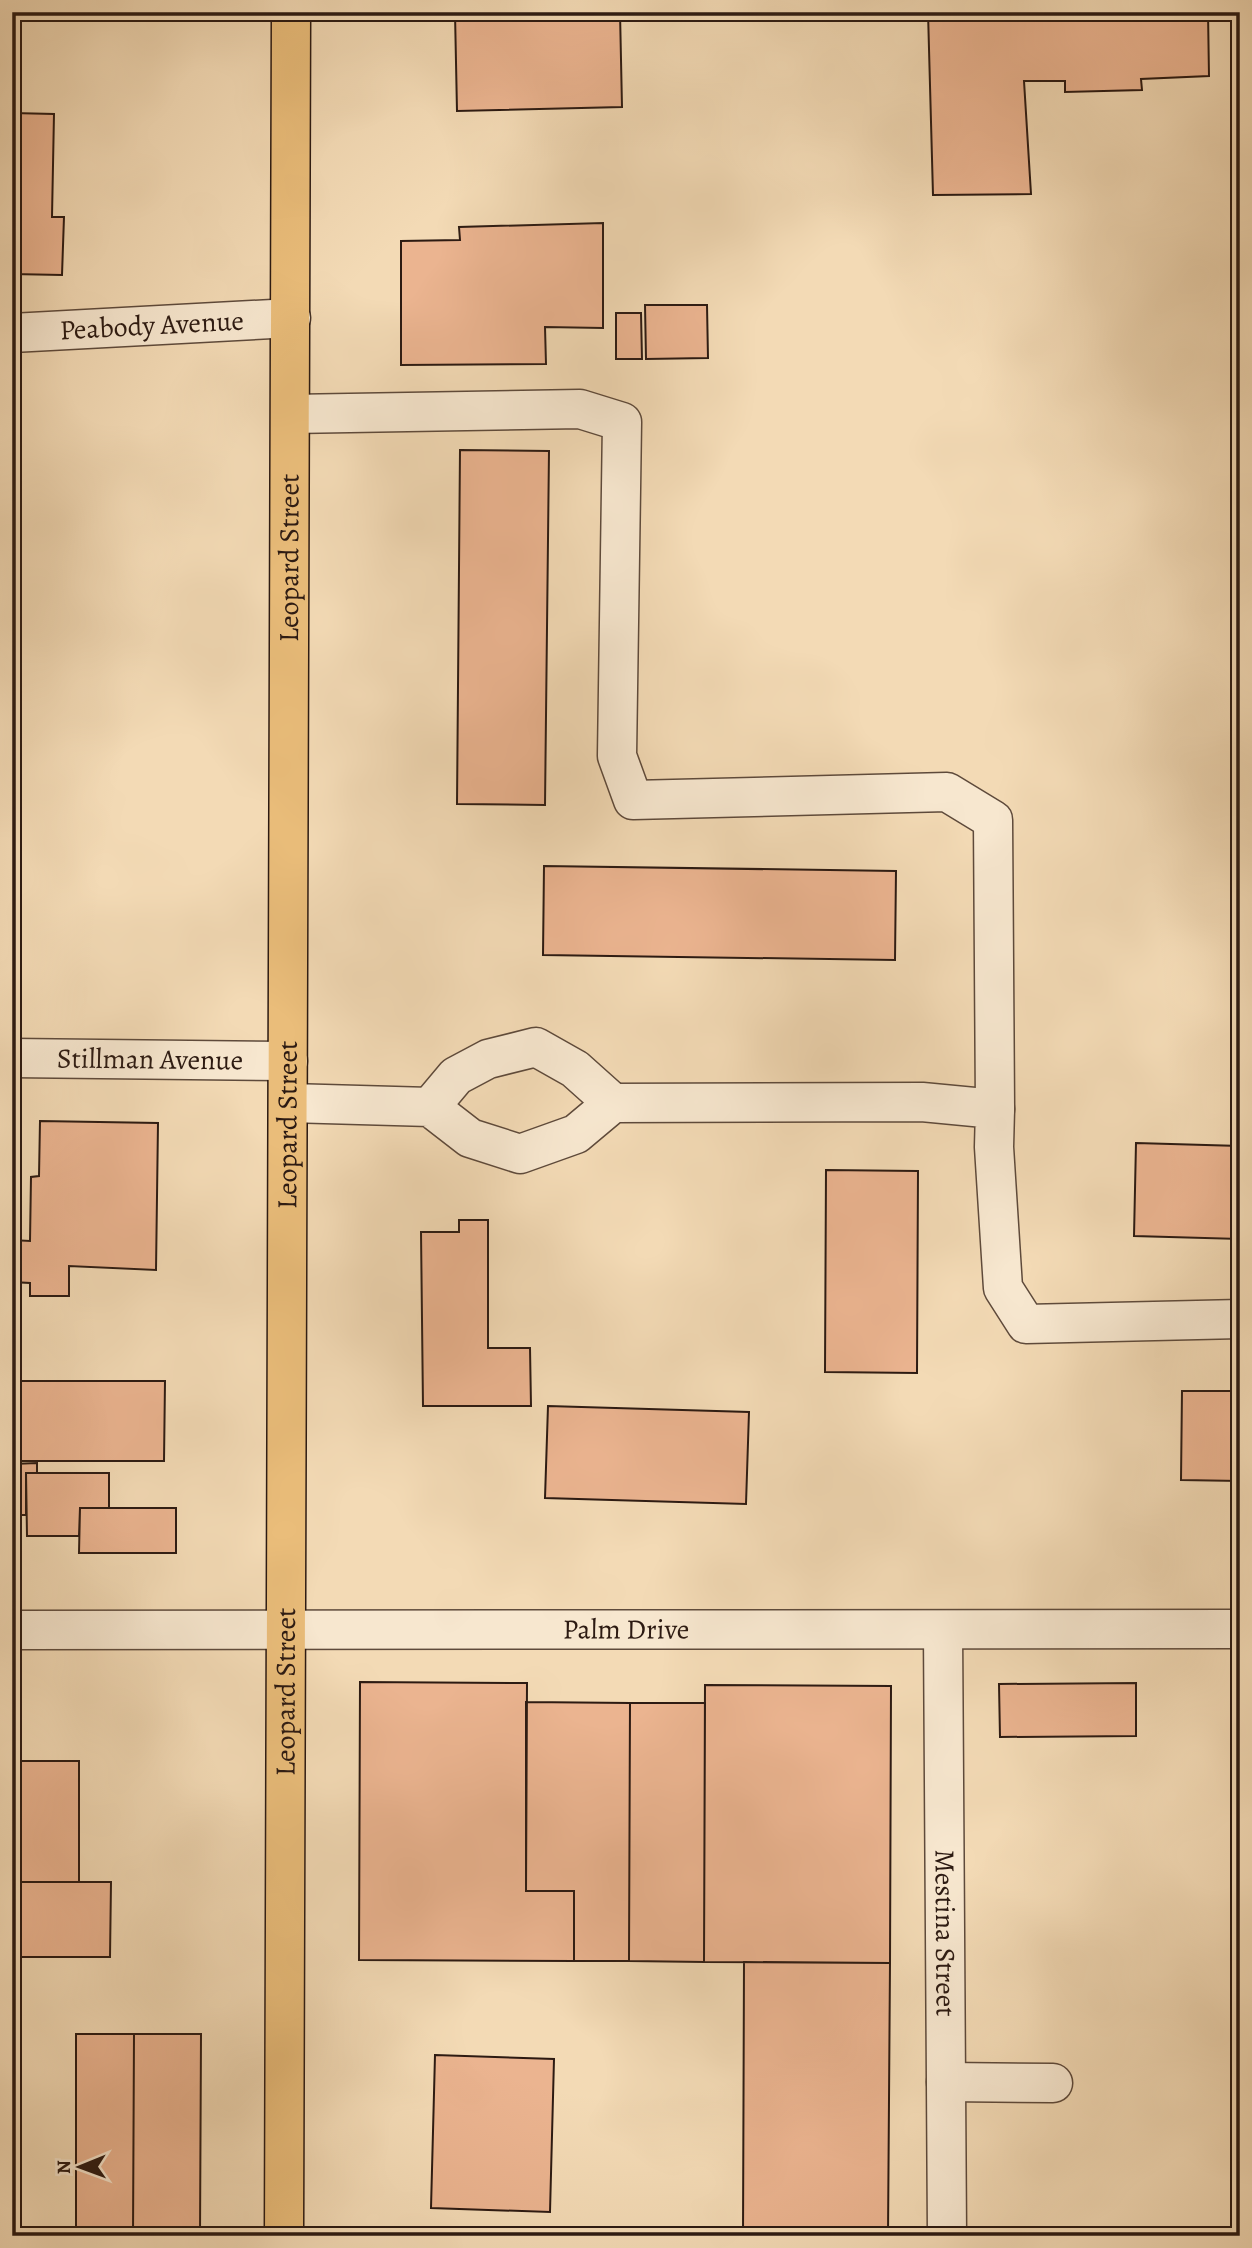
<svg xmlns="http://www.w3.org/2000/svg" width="1252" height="2248" font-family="Alegreya,serif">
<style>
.building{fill:#ebb490;stroke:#2c1a12;stroke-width:2}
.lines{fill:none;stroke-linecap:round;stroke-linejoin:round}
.minor-casing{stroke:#5e4a3b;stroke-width:41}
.major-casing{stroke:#2c1a12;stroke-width:41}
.minor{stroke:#f7e7cf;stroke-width:38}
.major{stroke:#eabd7a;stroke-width:38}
.labels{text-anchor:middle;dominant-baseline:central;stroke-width:5;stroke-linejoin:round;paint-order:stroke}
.street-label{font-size:28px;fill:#2c1a12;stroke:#f7e7cf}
</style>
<rect width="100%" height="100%" fill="#f3dab5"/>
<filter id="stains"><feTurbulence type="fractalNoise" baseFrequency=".00286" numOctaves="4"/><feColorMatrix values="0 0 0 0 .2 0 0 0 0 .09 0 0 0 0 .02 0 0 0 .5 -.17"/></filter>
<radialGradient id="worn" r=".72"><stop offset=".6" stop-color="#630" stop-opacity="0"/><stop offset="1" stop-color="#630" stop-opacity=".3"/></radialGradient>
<path class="building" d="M620,12L622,107L457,111L455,13Z
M928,12H1208L1209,76L1141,79L1142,90L1065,92V81H1024L1031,194L933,195Z
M12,113L54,114L52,217H64L62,275L12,274Z
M603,223V328L545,327L546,364L401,365V241L460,240L459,227Z
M645,305H707L708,358L646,359Z
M616,313H641L642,359H616Z
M460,450L549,451L545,805L457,804Z
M544,866L896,871L895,960L543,955Z
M40,1121L158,1123L156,1270L69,1266V1296H30V1283L12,1282V1240L30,1241L31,1177L39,1176Z
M1136,1143L1240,1146V1239L1134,1236Z
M826,1170L918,1171L917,1373L825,1372Z
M459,1220H488V1348H530L531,1406H423L421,1232H459Z
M14,1381H165L164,1461H13Z
M1182,1391H1240V1481L1181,1480Z
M548,1406L749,1412L746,1504L545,1498Z
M37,1463V1473H26V1515H12V1464Z
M26,1473H109V1508H80L79,1536H27Z
M80,1508H176V1553H79Z
M360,1682L527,1683L526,1891H574V1961L359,1960Z
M1136,1683V1736L1000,1737L999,1684Z
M705,1685L891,1686L890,1963L704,1962Z
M526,1702L630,1703L629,1961H574V1891H526Z
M630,1703H705L704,1962L629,1961Z
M12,1761H79V1882H12Z
M12,1882H111L110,1957H12Z
M744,1962L890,1963L888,2236H743Z
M76,2034H134L133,2236H76Z
M134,2034H201L200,2236H133Z
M435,2055L554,2059L550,2212L431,2208Z"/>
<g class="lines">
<defs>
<g id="minor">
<path id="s1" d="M12,333L291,318"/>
<path d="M291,414L580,409L622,422L617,756L633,800L947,792L993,820L995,1109"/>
<path id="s2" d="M12,1058L288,1061"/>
<path d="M289,1103L430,1107L470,1138L520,1154L576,1134L613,1103L922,1102L995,1109L994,1147L1003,1288L1026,1324L1240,1319"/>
<path d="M430,1107L456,1076L488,1059L536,1047L575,1069L613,1103"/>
<path id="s3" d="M12,1630L1240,1629"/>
<path id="s4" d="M943,1630L947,2236"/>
<path d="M946,2082L1053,2083"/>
</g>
<g id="major">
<path id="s5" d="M284,2236L291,12"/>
</g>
</defs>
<use href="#minor" class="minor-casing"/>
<use href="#major" class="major-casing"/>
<use href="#minor" class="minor"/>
<use href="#major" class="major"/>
</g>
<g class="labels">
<g class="street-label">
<text stroke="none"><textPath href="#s1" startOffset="140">Peabody Avenue</textPath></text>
<text stroke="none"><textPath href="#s5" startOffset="1678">Leopard Street</textPath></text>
<text stroke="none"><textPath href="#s2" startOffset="138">Stillman Avenue</textPath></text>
<text stroke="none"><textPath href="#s5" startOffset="1111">Leopard Street</textPath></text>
<text stroke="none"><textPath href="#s3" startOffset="614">Palm Drive</textPath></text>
<text stroke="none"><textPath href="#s5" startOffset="544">Leopard Street</textPath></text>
<text stroke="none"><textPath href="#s4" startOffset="303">Mestina Street</textPath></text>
</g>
</g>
<rect width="1252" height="2248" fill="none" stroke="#f3dab5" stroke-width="42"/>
<rect x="14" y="14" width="1224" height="2220" fill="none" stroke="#2c1a12" stroke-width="3.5"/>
<rect x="21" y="21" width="1210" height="2206" fill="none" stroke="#2c1a12" stroke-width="2"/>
<g transform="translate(80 2167) rotate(269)" stroke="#f7e7cf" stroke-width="5" paint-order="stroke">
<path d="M0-5L12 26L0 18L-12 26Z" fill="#2c1a12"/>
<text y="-10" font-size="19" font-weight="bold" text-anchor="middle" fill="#2c1a12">N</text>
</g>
<rect width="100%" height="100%" filter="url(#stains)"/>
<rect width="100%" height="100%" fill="url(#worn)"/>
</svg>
